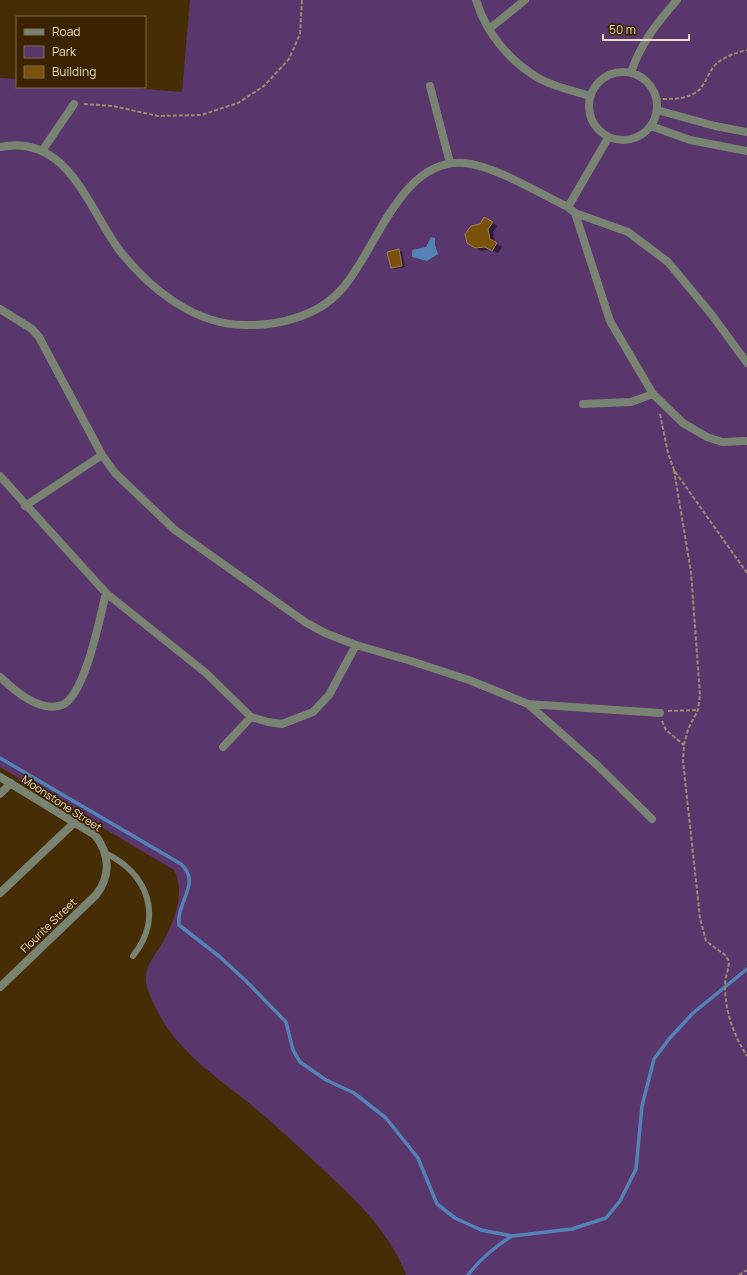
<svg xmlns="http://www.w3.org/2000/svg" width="747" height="1275" font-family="Manrope,sans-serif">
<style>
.green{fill:#59366c}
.water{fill:#5382b7}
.shadow{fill:#0007}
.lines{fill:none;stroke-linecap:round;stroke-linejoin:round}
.stream{stroke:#5382b7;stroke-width:3.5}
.building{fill:#7b5008;stroke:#9d7f5a}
.path{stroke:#9e8a6d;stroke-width:2;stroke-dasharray:4 2;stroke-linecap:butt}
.service{stroke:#798372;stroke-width:6}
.minor{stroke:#798372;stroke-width:8}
.labels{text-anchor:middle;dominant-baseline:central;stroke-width:3.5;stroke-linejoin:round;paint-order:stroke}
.street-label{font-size:11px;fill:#ebdac7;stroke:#3b2300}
</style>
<rect width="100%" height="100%" fill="#462d06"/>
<path class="green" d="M190,0H747V1275H406C390,1231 352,1196 318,1165C294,1142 270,1120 244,1099C217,1078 188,1057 168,1029C160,1017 149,997 146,983C144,966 156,954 163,942C174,922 186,891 174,870L0,767V78L17,79V87H120L182,92Z"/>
<path class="water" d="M431,237L435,238V245L438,254L427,261L412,257V250L426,247Z"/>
<path class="shadow" d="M485,218L497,226L493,232L495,243L502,247L498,253L490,249L481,251L476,248L481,225Z
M399,250L402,252L405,267L395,269L392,268Z"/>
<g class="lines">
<path class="stream" d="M0,758L181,864C202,883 176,902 179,925L220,957L246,981L286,1022L293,1050L300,1062L326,1080L354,1093L386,1118L418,1158L437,1204L455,1218L481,1230L512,1236L572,1229L606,1218L620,1201L636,1169L642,1106L654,1059L669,1039L693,1013L747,969
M468,1275C481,1258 494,1247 512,1236"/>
</g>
<path class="building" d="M484,217L493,222L488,229L490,239L497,243L492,251L485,247L475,248L467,243L465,234L471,226L480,224Z
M399,249L402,266L391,268L387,252Z"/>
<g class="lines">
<path class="path" d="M657,99C670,99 688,100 699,90C706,83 709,71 716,64C725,56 736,53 747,50
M84,104L113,106L158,116L201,115L238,103L264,86L289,59L300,34L302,0
M660,414L668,453L674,470L747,573
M674,470L691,572L700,695L698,710L688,729L684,745L683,761L700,918L706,941L725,955L729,961C729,969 725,977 725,985C725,1011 733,1034 747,1056
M668,711L698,710
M662,721L666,730L684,745
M739,1275L747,1270"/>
<path class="service" d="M105,853C148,873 164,917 133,956"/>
<path class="minor" d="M476,0C486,33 510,62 540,79C555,87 574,91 590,96
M489,29L525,0
M589 106a34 34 0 1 1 68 0a34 34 0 1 1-68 0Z
M631,73C640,44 657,23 677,0
M430,86L450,163
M657,110L715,126L747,132
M651,126L690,140L747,151
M0,147C69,133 89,211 120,251C150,289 195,325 245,325C278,326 318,316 341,290C376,252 400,158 464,163C495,166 539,193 568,207L575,213L628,232L668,262L712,315L747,363
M42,151L74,104
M568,207L608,138
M575,213L610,321L653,394L683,423L707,437L722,442L747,441
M0,309L32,329L39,337L102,455L115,473L175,530L305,622L325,633L356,645L411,661L469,680L528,704L660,713
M583,404L631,402L653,394
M0,476L106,593L206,673L251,717L268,722L282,724L313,712L329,695L356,645
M25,506L102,455
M0,677C15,691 40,713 62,705C85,696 100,617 106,593
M528,704L597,765L652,819
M223,747L251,717
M0,777L95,835C110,854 111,876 96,895L0,987
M0,794L11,783
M0,893L75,822"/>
</g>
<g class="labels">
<g class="street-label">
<text transform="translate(62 803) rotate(33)">Moonstone Street</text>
<text transform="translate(48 925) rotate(-44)">Flourite Street</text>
</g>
</g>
<rect x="16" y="16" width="130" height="72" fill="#3b2300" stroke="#816c50"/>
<rect x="24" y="29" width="20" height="6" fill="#798372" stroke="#816c50"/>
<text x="52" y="36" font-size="12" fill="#ebdac7">Road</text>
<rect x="24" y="46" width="20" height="12" fill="#59366c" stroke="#816c50"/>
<text x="52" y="56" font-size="12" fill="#ebdac7">Park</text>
<rect x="24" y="66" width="20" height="12" fill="#7b5008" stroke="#816c50"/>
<text x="52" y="76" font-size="12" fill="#ebdac7">Building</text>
<path d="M603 34v6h86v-6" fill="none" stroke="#ebdac7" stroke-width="2"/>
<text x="609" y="34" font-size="12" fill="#ebdac7" stroke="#3b2300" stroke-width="3" paint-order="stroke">50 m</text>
</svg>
